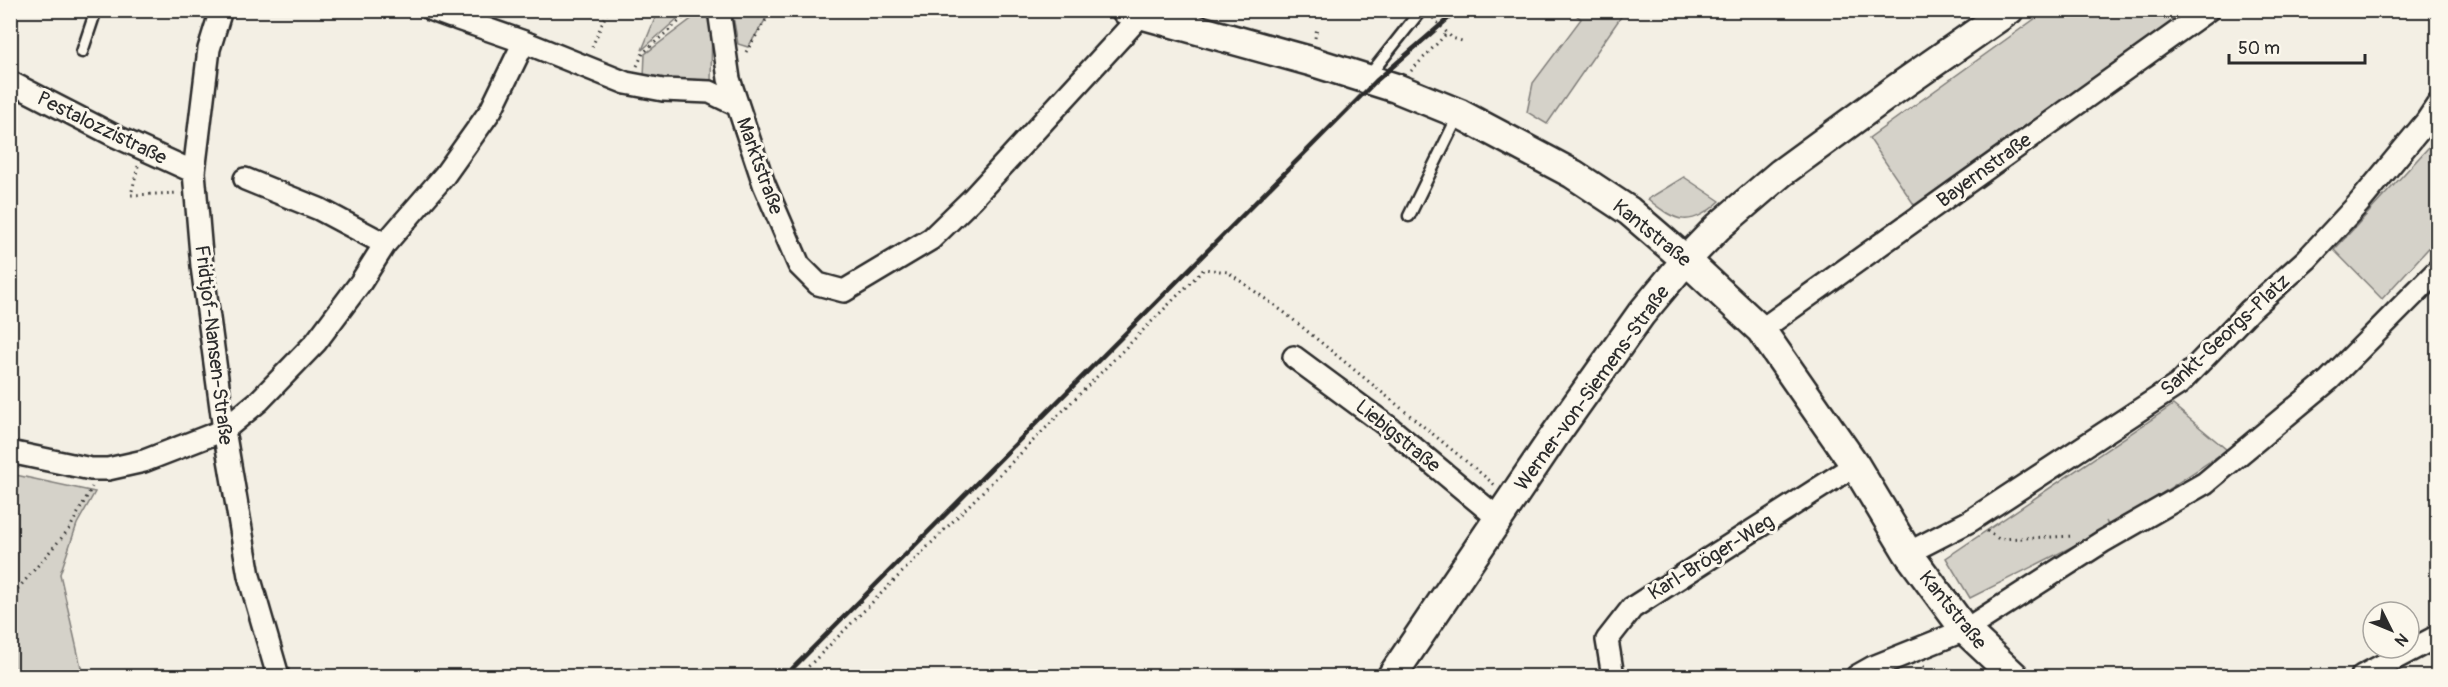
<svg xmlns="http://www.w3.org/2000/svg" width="2448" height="687" font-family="Pangolin,sans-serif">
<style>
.green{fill:#d5d2c9;stroke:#807e7a;stroke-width:1.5}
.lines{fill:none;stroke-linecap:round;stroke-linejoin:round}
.lane-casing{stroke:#2b2b2b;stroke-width:15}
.street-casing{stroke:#2b2b2b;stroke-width:26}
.secondary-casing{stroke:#2b2b2b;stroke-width:33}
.path{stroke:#2b2b2b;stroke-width:3;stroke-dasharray:1.5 4.5;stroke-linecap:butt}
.lane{stroke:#fbf7ec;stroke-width:10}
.street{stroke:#fbf7ec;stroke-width:21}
.secondary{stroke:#fbf7ec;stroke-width:28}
.rail{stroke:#2b2b2b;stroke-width:4.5}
.labels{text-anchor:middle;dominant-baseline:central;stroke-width:6;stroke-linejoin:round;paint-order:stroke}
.street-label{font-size:20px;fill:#2b2b2b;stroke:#fbf7ec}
</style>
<rect width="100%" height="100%" fill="#f3efe4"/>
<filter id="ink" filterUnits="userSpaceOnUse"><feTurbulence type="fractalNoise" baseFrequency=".0167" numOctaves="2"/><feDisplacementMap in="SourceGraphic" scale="12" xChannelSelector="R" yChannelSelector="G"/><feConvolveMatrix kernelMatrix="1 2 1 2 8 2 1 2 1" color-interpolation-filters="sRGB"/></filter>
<g filter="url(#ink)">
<path class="green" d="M2047,10L2188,11L1915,206L1869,138Z
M658,11H686L642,50Z
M702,11H712L711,86L644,77L645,54Z
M732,11H771L748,47L738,44Z
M1571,11H1625L1547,124L1527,112L1533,83L1581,19Z
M2437,134V239L2382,299L2334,250L2428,148Z
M1684,177L1720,201C1691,228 1676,223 1648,199Z
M2173,405L2227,450L2110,528L2106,521L2109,528L1970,598L1946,558Z
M11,474L95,492L77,524L60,574L83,676H11Z"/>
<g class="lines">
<defs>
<path id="lane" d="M82,52L96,10
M1368,77L1421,10
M1409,216L1459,114"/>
<path id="street" d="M221,10L209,49L194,172L202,266L224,430L249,576L278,676
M432,10L451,17
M719,10L729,79L764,184L799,265L818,284L844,291L931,239L972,199L1142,14
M458,19L524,42L626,83L663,90L710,92L737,105
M10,82L115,136L194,172
M245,179L319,209L385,244L444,176L491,110L524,42
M1761,330L2208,10
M1294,357L1390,428L1499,519
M10,452L91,469H108L144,461L224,430L259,401L316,342L361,282L385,244
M1908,553L1970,521L2179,384L2249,311L2307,259L2359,203L2426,122L2438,104
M1613,676L1607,640L1632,608L1855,465
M1857,676L1873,667L1965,630L2102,542L2205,483L2329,380L2438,270
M2362,676L2438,636"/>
<path id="secondary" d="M1126,10L1310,61L1396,88L1460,114L1573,174L1629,211L1686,260L1761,330L1855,465L1908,553L1965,630L2014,676
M1392,676L1555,435L1641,314L1686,260L1718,227L1781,173L1893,91L2009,10"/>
</defs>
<use href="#lane" class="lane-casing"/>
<use href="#street" class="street-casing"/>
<use href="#secondary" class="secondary-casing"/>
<path class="path" d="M1433,18L1452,38L1462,41
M1315,38L1317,28
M592,47L608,10
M746,52L772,10
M637,66L643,53L692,10
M1411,71L1447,33
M138,166L131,195L178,193
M1987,531L1999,539L2074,536
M10,598L70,528L92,487
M1923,666L1931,676
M800,675L1204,269L1228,272L1285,313L1495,485"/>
<use href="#lane" class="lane"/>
<use href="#street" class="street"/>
<use href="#secondary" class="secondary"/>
<path class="rail" d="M785,676L1376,81L1458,10"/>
</g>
</g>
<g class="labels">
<g class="street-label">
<text transform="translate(102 128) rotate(26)">Pestalozzistraße</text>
<text transform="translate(760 166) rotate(70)">Marktstraße</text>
<text transform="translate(1984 170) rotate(-36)">Bayernstraße</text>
<text transform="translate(1652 233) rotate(39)">Kantstraße</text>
<text transform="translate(2225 335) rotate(-43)">Sankt-Georgs-Platz</text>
<text transform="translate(214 345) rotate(83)">Fridtjof-Nansen-Straße</text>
<text transform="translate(1592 388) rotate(-54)">Werner-von-Siemens-Straße</text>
<text transform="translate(1398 436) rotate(39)">Liebigstraße</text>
<text transform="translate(1711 557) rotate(-32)">Karl-Bröger-Weg</text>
<text transform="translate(1953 610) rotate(51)">Kantstraße</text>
</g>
</g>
<rect width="2448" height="687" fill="none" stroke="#fbf7ec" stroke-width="36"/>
<rect x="18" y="18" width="2412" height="651" fill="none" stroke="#2b2b2b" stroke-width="2" filter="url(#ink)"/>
<g transform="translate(2391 630) rotate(133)"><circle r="28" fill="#fbf7ec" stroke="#a8a59f" stroke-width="1.5"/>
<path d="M0-4.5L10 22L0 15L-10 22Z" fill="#2b2b2b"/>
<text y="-9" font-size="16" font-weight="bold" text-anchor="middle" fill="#2b2b2b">N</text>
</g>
<path d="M2229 54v9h136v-9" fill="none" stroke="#2b2b2b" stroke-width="3"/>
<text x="2238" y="54" font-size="18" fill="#2b2b2b" stroke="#fbf7ec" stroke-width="4.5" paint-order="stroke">50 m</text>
</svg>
